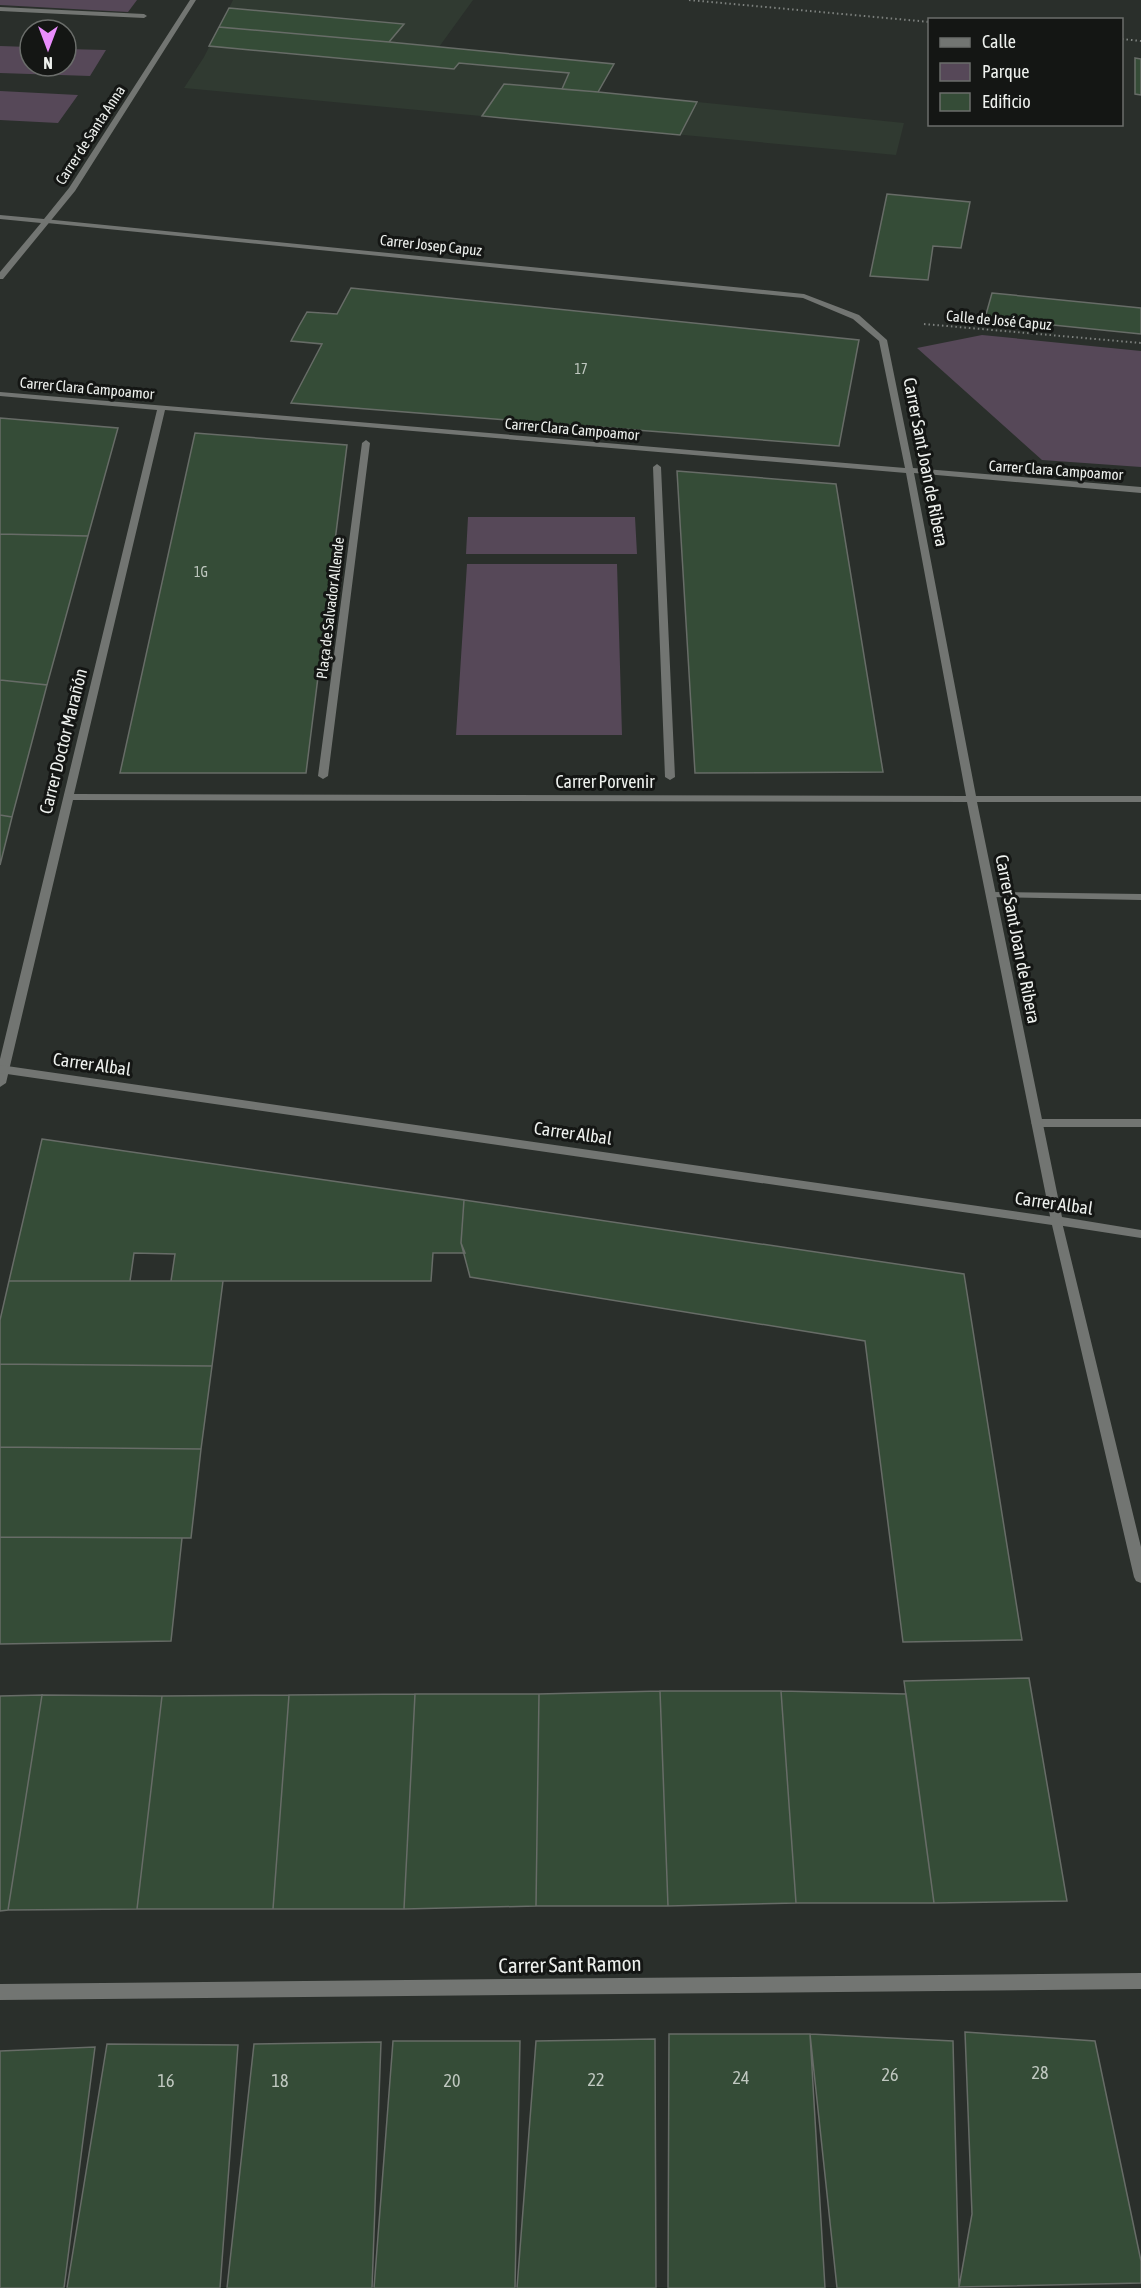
<svg xmlns="http://www.w3.org/2000/svg" width="1141" height="2288" font-family="'Asap Condensed',sans-serif">
<style>
.built{fill:#303a31}
.green{fill:#564858}
.building{fill:#354c37;stroke:#676c67;stroke-width:1.5}
.lines{fill:none;stroke-linecap:round;stroke-linejoin:round}
.path{stroke:#7e827f;stroke-width:2;stroke-dasharray:1.5 3;stroke-linecap:butt}
.service{fill:#727572;fill-rule:evenodd}
.pedestrian{fill:#727572;fill-rule:evenodd}
.minor{fill:#727572;fill-rule:evenodd}
.tertiary{fill:#727572;fill-rule:evenodd}
.labels{text-anchor:middle;dominant-baseline:central;stroke-width:6;stroke-linejoin:round;paint-order:stroke}
.far-number-label{font-size:14px;fill:#c0c8c0}
.far-street-label{font-size:15px;fill:#eef1ee;stroke:#141614}
.street-label{font-size:18px;fill:#eef1ee;stroke:#141614}
.near-number-label{font-size:18px;fill:#c0c8c0}
.near-street-label{font-size:21px;fill:#eef1ee;stroke:#141614}
</style>
<rect width="100%" height="100%" fill="#2a2f2b"/>
<path class="built" d="M233,0H473L439,47L614,64L599,92L904,123L896,155L184,88L204,57Z"/>
<path class="green" d="M0,0H137L128,12L0,5Z
M0,46L30,47V66H66V49L106,50L90,76L0,73Z
M0,91L78,95L58,123L0,120Z
M982,335L1141,351V467L1042,460L917,348Z
M468,517H635L637,554H466Z
M467,564H617L622,735H456Z"/>
<path class="building" d="M229,8L404,24L389,42L219,27Z
M219,27L389,42L614,64L598,92L562,89L569,73L459,63L454,69L209,46Z
M1135,58L1141,59V95L1135,94Z
M504,84L598,92L697,102L680,135L482,116Z
M887,194L970,202L961,248L933,246L928,280L870,276Z
M351,288L859,340L839,446L291,403L322,344L291,341L299,326L307,312L337,314Z
M992,293L1141,308V334L985,318Z
M0,418L118,428L88,536L0,534Z
M195,433L347,445L306,773H120Z
M677,471L836,484L883,772L695,773Z
M0,534L88,536L47,685L0,680Z
M0,680L47,685L12,817L0,815Z
M0,815L12,817L0,865Z
M42,1139L464,1200L461,1243L465,1253H433L431,1281H171L175,1254L134,1253L130,1281H9Z
M464,1200L964,1274L1022,1640L903,1642L865,1341L470,1277L461,1243Z
M9,1281H223L212,1366L0,1364V1320Z
M0,1364L212,1366L201,1449L0,1447Z
M0,1447L201,1449L191,1538L0,1537Z
M0,1537L182,1538L171,1641L0,1644Z
M1029,1678L1067,1901L934,1903L904,1681Z
M660,1691H781L796,1903L668,1906Z
M660,1691L668,1906H536L539,1694Z
M781,1691L906,1694L934,1903H796Z
M415,1694L404,1909H273L289,1695Z
M415,1694H539L536,1906L404,1909Z
M42,1695L8,1910L0,1911V1696Z
M42,1695L162,1696L137,1909L8,1910Z
M289,1695L273,1909H137L162,1696Z
M965,2032L1095,2041L1141,2261V2283L959,2287L972,2214Z
M669,2034H810L825,2288H668Z
M810,2034L953,2041L959,2288H837Z
M655,2039L656,2288H517L536,2041Z
M393,2041H520L515,2288H374Z
M381,2042L372,2288H227L254,2044Z
M107,2044L238,2045L220,2288H67Z
M95,2047L64,2288H0V2051Z"/>
<g class="lines">
<path class="path" d="M689,0L930,22
M1122,39L1141,41
M924,324L1141,343"/>
<path class="service" d="M991,892L1141,894V900L987,897L986,895L987,893Z
M1037,1119H1141V1127H1037L1031,1123Z"/>
<path class="pedestrian" d="M0,7L144,14L147,16L144,18L0,11Z
M366,440L370,443L328,776L323,779L318,776L362,443Z
M657,464L661,467L675,777L670,780L665,777L653,467Z"/>
<path class="minor" d="M44,219L804,294L859,315L887,340L913,468L1141,487V493L914,473L976,796H1141V802H977L1062,1217L1141,1230V1238L1057,1225L1051,1221L967,802L73,800L6,1083L0,1087V1059L157,410L0,396V392L905,468L879,341L853,319L803,298L47,223H44ZM165,410L906,473L966,796L74,794Z
M1141,1973V1989L0,2000V1984Z"/>
<path class="tertiary" d="M190,0H196L75,191L3,279H0V272L41,223L0,219V215L44,219L69,188Z
M0,1065L1061,1218L1141,1547V1583L1136,1581L1134,1577L1052,1225L0,1073Z"/>
</g>
<g class="labels">
<g class="far-number-label">
<text x="581" y="369">17</text>
<text x="201" y="572">1G</text>
</g>
<g class="far-street-label">
<text transform="translate(90 135) rotate(-57)">Carrer de Santa Anna</text>
<text transform="translate(431 245) rotate(6)">Carrer Josep Capuz</text>
<text transform="translate(999 320) rotate(5)">Calle de José Capuz</text>
<text transform="translate(87 388) rotate(5)">Carrer Clara Campoamor</text>
<text transform="translate(572 429) rotate(5)">Carrer Clara Campoamor</text>
<text transform="translate(1056 470) rotate(4)">Carrer Clara Campoamor</text>
<text transform="translate(330 608) rotate(-83)">Plaça de Salvador Allende</text>
</g>
<g class="street-label">
<text transform="translate(926 462) rotate(79)">Carrer Sant Joan de Ribera</text>
<text transform="translate(63 741) rotate(-76)">Carrer Doctor Marañón</text>
<text x="605" y="781">Carrer Porvenir</text>
<text transform="translate(1018 939) rotate(79)">Carrer Sant Joan de Ribera</text>
<text transform="translate(92 1064) rotate(8)">Carrer Albal</text>
<text transform="translate(573 1133) rotate(8)">Carrer Albal</text>
<text transform="translate(1054 1203) rotate(8)">Carrer Albal</text>
</g>
<g class="near-number-label">
<text x="1040" y="2072">28</text>
<text x="890" y="2074">26</text>
<text x="741" y="2077">24</text>
<text x="596" y="2079">22</text>
<text x="166" y="2080">16</text>
<text x="280" y="2080">18</text>
<text x="452" y="2080">20</text>
</g>
<g class="near-street-label">
<text transform="translate(570 1964) rotate(-1)">Carrer Sant Ramon</text>
</g>
</g>
<rect x="928" y="18" width="195" height="108" fill="#141614" stroke="#6b6e6b" stroke-width="1.5"/>
<rect x="940" y="38" width="30" height="9" fill="#727572" stroke="#6b6e6b" stroke-width="1.5"/>
<text x="982" y="48" font-size="18" fill="#eef1ee">Calle</text>
<rect x="940" y="63" width="30" height="18" fill="#564858" stroke="#6b6e6b" stroke-width="1.5"/>
<text x="982" y="78" font-size="18" fill="#eef1ee">Parque</text>
<rect x="940" y="93" width="30" height="18" fill="#354c37" stroke="#6b6e6b" stroke-width="1.5"/>
<text x="982" y="108" font-size="18" fill="#eef1ee">Edificio</text>
<g transform="translate(48 48) rotate(180)"><circle r="28" fill="#141614" stroke="#6b6e6b" stroke-width="1.5"/>
<path d="M0-4.5L10 22L0 15L-10 22Z" fill="#ea8dfd"/>
<text y="-9" font-size="16" font-weight="bold" text-anchor="middle" fill="#eef1ee">N</text>
</g>
</svg>
